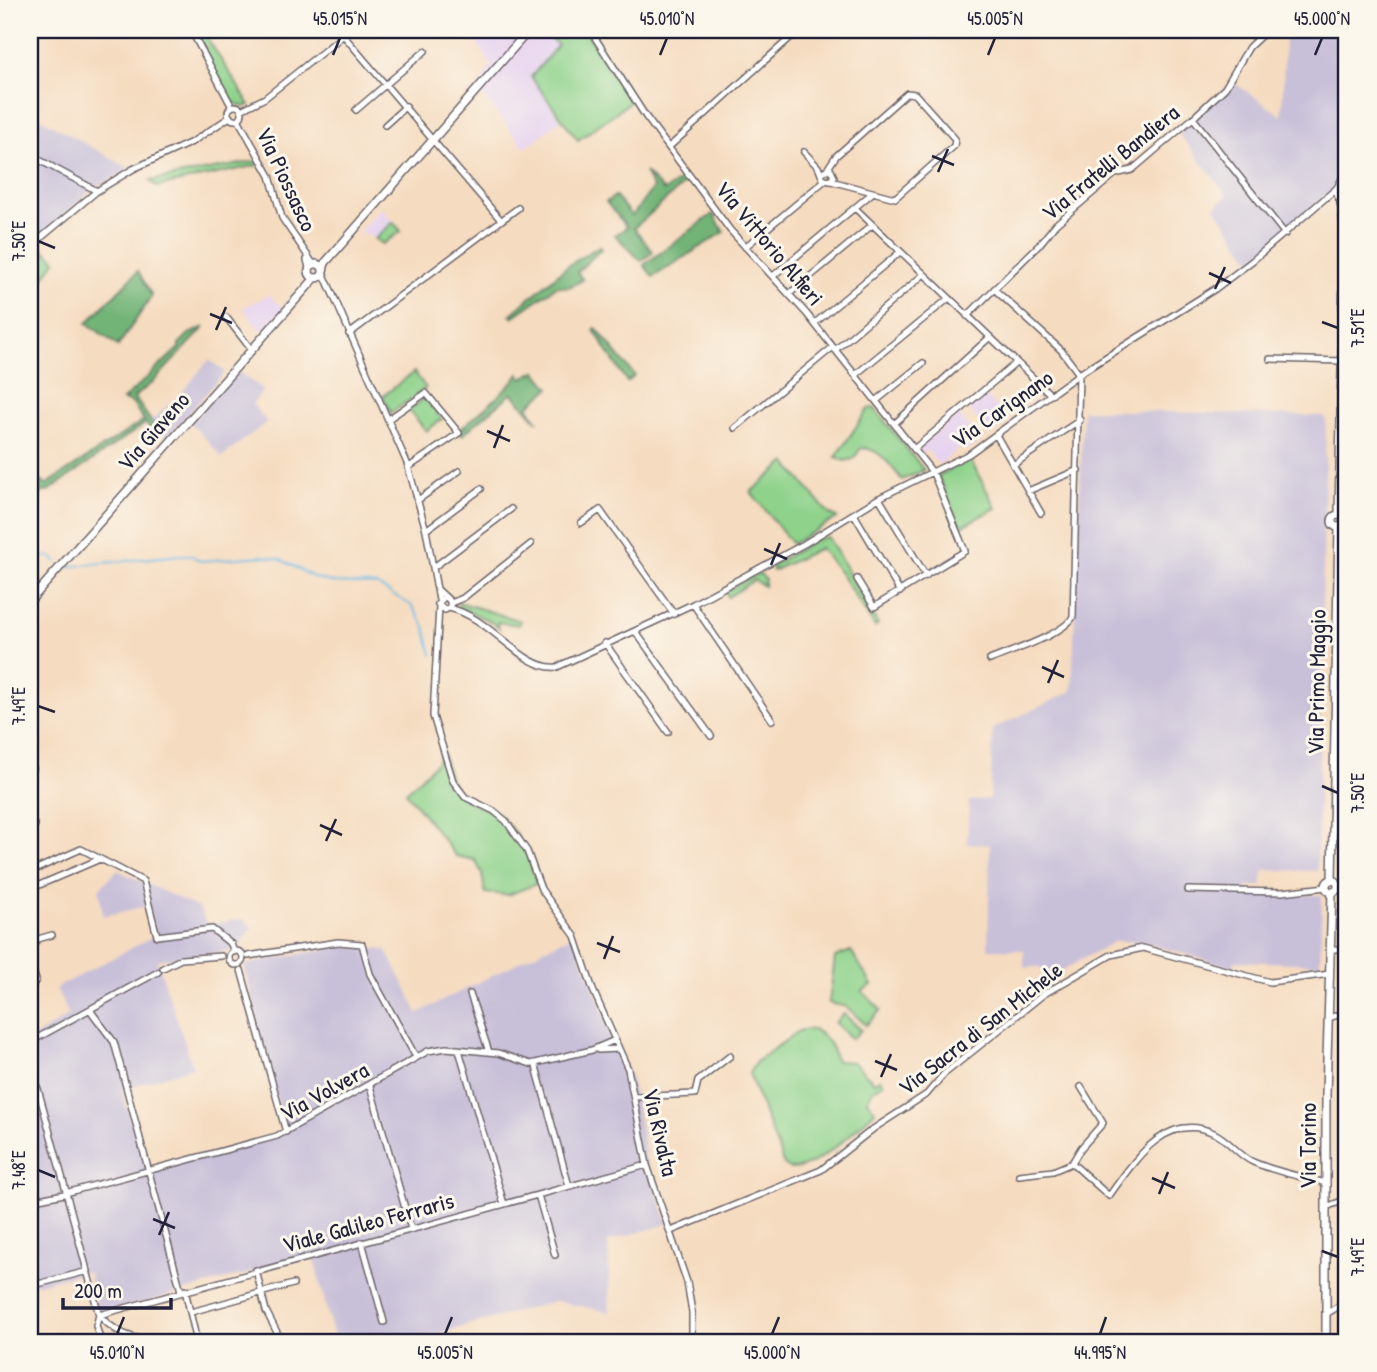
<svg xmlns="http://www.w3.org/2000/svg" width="1377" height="1372" font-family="'Patrick Hand',sans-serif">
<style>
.built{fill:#e6d2f0}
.industrial{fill:#c8bfd8}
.green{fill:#8ed28b;stroke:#587a63;stroke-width:2}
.forest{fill:#72b477;stroke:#4a6b59;stroke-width:2}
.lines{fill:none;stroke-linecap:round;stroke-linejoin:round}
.stream{stroke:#6ab8e4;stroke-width:2}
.minor-casing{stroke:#6c6369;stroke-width:8}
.major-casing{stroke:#6c6369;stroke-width:10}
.minor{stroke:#fff;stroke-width:5}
.major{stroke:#fff;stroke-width:7}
.ticks{fill:none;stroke:#22223b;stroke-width:2.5}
.labels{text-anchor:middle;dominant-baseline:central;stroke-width:6;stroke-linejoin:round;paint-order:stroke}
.street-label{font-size:23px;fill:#22223b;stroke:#fbf7ec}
.neatline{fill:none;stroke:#22223b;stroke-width:2.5}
.ticks-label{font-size:18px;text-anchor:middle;fill:#22223b}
</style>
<rect width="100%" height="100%" fill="#fbf7ec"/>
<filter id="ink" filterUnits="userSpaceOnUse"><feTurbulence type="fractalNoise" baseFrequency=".0143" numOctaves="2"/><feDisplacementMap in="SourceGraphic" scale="14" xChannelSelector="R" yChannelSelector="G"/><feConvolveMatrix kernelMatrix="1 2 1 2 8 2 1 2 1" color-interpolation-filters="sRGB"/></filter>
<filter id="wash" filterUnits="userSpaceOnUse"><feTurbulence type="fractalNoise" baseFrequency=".00686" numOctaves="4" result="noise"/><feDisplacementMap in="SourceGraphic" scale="28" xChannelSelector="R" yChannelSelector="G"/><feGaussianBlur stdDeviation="1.57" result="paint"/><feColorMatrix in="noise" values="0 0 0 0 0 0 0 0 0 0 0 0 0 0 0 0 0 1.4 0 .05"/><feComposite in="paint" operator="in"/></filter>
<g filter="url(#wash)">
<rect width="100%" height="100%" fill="#f5dbbf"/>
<path class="built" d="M470,30H552L549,39L557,45L530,77L561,120L525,148L477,89L491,66Z
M381,208L393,222L375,239L360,231Z
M269,295L283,308L261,332L243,308Z
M983,393L1009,421L991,435L967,408Z
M958,415L982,440L969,450L960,447L939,465L927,450L923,454L918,448Z"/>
<path class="industrial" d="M1285,30H1347L1345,169L1329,196L1252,261L1215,207L1227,195L1178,132L1233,82L1282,116Z
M30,112L130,169L91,190L30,245Z
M209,360L225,372L167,438L151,421L179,396Z
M237,371L264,390L252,404L267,422L222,457L191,423Z
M1083,410L1324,416L1326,420L1317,871L1263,870L1262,886H1247V894L1322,895L1320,964L1235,961L1234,968L1142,942L1115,941L1056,974L1043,973L1041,967H1024V950L988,949L990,845L967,844L969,801L990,799L993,729L1072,691Z
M1347,721V933H1343Z
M117,870L199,908L208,925L242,919L252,927L236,950L157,960L193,1067L121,1090L148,1171L285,1132L244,965L341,946L387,950L418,1013L572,935L632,1082L647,1165L668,1224L608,1241L610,1312L556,1301L407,1342H335L313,1255L99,1315L88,1271L38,1284L30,1281V1040L69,1015L56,988L156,935L147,906L103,916L99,889Z"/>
<path class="green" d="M192,30H202L250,105L244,107L232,102Z
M557,30L585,31L630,102L578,140L531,77L558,45L550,38Z
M256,161L258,165L157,187L150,181Z
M393,222L401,231L383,244L375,239Z
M40,246L56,260L36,289L30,284V260Z
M414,372L426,388L391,413L383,396Z
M425,398L442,419L426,431L409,410Z
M874,408L924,470L902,480C891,466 880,448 861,448L853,459L845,461L836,457L868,409Z
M970,459L996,508L960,527L938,476Z
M786,462L829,514L837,518L792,544L751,492Z
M828,537L878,624L875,627L840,573L820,548L773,571L771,566L817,539Z
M759,573L765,579L764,586L754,580L728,597L725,591Z
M459,602L521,621L519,625L497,622L499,628L490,621L458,607Z
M442,751C446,766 449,786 461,796C471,805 485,807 496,814C518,829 531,859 536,884L508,895L485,893L482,873L475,860L456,856L406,792L436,763Z
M851,951L872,985L862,991L881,1010L866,1025L847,1007L829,1003L835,957Z
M844,1014L861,1030L852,1039L835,1023Z
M807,1029C825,1031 832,1046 836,1061L853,1062L874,1082L880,1079L883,1083L872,1091L867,1100L875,1111C855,1130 817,1170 789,1169L784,1165L749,1073L756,1062L799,1031Z"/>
<path class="forest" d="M645,172L664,191L684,178V184L634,228L653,252L641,261L615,235L627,227L606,202L615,196L632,216L653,188Z
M713,214L724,232L653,277L644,265Z
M599,246L601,249L577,272L583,280L569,287L557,286L513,317L510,315L566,267Z
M138,271L152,296L118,346L87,323Z
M205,327L153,382L134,397L155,427L151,431L146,423L47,492L44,491L30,505V472L46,485L144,420L132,403L123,400L179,348V344L189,334Z
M596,328L635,376L627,382L594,330Z
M536,371L550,388L528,406L538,422L512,393L462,435L459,431C480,411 501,397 519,374L522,378Z"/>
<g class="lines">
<path class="stream" d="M30,560L49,556L57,562
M65,567L180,555H191L200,561L263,556L280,559L315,578L335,583L376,585L411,605L425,626L432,655"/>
</g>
</g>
<g filter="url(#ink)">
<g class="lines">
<defs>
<path id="minor" d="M191,30L232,107
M590,30L646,117L730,230L806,313L933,473L965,551L874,607L857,579
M344,36L500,219
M228 113a7 7 0 1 1 14 0a7 7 0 1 1-14 0Z
M241,110L265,98L350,30
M356,110L425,51
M1193,118L1285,234
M238,119L270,176L282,218L314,265
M385,125L406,106
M669,147L799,30
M804,152L818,167L823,179L829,181L834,177L830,168L821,173
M30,155L97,191
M828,168L836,156L907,93L915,94L955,139L954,146L895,198L831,181
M855,208L1051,395
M745,247L824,181
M30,253L42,237L97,191L133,169L192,142L230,117
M307,260L310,271
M323,272L407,463L426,530L439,600
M773,276L871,194
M994,289L1061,350L1079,374
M789,294L871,226
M967,316L1039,245L1056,224L1115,174L1132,170L1193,118L1225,88L1249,47L1267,30
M226,317L251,349
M815,323L899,253
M349,334L518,208
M835,350L923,275
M1270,359L1342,361
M855,375L948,299
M876,401L923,363
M390,418L426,393L459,433L409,467
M894,424L989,338
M735,428L833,347
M996,435L1041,513
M914,449L1016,363
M1013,465L1080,420
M1028,491L1078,470
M879,498L926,576
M418,500L459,471
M854,514L900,592
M581,523L600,510L674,614
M426,530L481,489
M434,567L511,509
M438,590L450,601V607L445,610L438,604L444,597
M451,603L463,598L531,544
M693,604L772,720
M439,606L433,716L453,781L465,797L494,811L506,821L527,851L541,889L575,936L593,990L628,1069L647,1165L687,1282L692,1312V1342
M449,608C491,617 522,671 557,667L693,604L804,544L879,498L969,454L1079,374L1215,289L1252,261L1337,188
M635,631L711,736
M605,643L668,732
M990,660C1011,651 1062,635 1073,617L1079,374
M30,764L33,768
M30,824L35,825
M30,872L81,849L143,881L157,936L212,929L231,944L234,952
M30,889L100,859
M1188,890L1282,892L1326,887
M1330,949H1347
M30,950L38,939L52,935
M229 958a7 7 0 1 1 14 0a7 7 0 1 1-14 0Z
M248,956L338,942L362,944L370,974L416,1057
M30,962L36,980L30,989
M163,968L181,959L221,956
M241,970L286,1132
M470,994L489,1052
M90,1010L114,1042L181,1291
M1329,1018L1347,1012
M30,1042L158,972
M459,1050L504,1204
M598,1050L619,1049
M535,1063L569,1186
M30,1070L38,1089L66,1191
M370,1086L411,1229
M1081,1087L1103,1123L1081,1148L1072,1163L1109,1196C1133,1163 1165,1110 1214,1133C1229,1140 1239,1156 1253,1162C1276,1172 1302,1177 1326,1183
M30,1097L38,1089
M634,1097L695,1094L698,1081L730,1056
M1019,1175L1053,1171L1072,1163
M30,1181L39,1199L64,1194
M69,1192L277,1136L428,1051L446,1048L498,1053L531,1064L592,1050L615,1040
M538,1195L555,1255
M67,1196L99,1315C126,1346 156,1340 194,1342
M1326,1207L1347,1199
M671,1231L821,1170L873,1129L927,1094L943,1075L1044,994L1111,955L1143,948L1270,982L1330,974
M362,1242L384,1322
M256,1270L266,1311L282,1342
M185,1290L197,1342
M30,1292L38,1284L88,1271
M191,1312L293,1284
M1326,1314L1347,1301
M99,1315L647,1165
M99,1315L96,1326L101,1342"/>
<path id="major" d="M1344,177L1336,192C1346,203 1340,221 1347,230
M1346,190L1347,104
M309 271a7 7 0 1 1 14 0a7 7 0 1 1-14 0Z
M323,271L325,263L529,30
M1332 521a6 6 0 1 1 12 0a6 6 0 1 1-12 0Z
M1339,515L1345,229
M30,601L315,278
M1332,880L1339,527
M1326 886a6 6 0 1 1 12 0a6 6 0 1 1-12 0Z
M1326,1342V1094L1332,892"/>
</defs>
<use href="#minor" class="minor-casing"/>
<use href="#major" class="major-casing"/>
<use href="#minor" class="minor"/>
<use href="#major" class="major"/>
</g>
</g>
<path class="ticks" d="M333,55L340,38M660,55L667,38M988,55L995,38M1315,55L1322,38M932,156L954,165M938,172L948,149M38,241L55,248M1209,273L1231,283M1215,289L1225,267M210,314L232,323M1322,322L1338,328M216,330L226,307M487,431L510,441M494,448L503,425M764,549L787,559M771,565L780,543M1042,667L1064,677M1048,683L1058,660M38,706L55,712M1322,786L1338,793M320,825L342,835M326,841L336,819M597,943L620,952M604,959L613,936M875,1061L897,1070M881,1077L891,1054M38,1170L55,1177M1152,1178L1175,1188M1159,1194L1168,1172M153,1219L175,1228M159,1235L169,1212M1322,1251L1338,1257M117,1334L124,1317M445,1334L452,1317M772,1334L779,1317M1100,1334L1106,1317"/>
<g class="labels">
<g class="street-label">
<text transform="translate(1110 162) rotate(-39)">Via Fratelli Bandiera</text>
<text transform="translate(287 179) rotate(65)">Via Piossasco</text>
<text transform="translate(770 243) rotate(50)">Via Vittorio Alfieri</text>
<text transform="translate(1002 408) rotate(-35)">Via Carignano</text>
<text transform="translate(153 431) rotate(-49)">Via Giaveno</text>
<text transform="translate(1316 682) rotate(-89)">Via Primo Maggio</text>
<text transform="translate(980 1028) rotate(-38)">Via Sacra di San Michele</text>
<text transform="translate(324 1091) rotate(-29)">Via Volvera</text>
<text transform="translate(661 1132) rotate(77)">Via Rivalta</text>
<text transform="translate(1307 1146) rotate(-90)">Via Torino</text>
<text transform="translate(368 1222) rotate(-15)">Viale Galileo Ferraris</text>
</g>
</g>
<rect width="1377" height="1372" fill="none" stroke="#fbf7ec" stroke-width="77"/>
<path d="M63 1298v10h108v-10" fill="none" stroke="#22223b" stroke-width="3.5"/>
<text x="74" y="1298" font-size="21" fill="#22223b" stroke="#fbf7ec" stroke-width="5" paint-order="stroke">200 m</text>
<rect x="38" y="38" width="1300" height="1296" class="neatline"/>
<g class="ticks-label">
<text x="340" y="25">45.015°N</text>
<text x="667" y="25">45.010°N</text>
<text x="995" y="25">45.005°N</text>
<text x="1322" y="25">45.000°N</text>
<text transform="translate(19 241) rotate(-90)" y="6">7.50°E</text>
<text transform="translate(1358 328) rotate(-90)" y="6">7.51°E</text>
<text transform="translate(19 706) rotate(-90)" y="6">7.49°E</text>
<text transform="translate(1358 793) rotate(-90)" y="6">7.50°E</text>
<text transform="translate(19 1170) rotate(-90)" y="6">7.48°E</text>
<text transform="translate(1358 1257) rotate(-90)" y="6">7.49°E</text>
<text x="117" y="1359">45.010°N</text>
<text x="445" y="1359">45.005°N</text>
<text x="772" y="1359">45.000°N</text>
<text x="1100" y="1359">44.995°N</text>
</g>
</svg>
